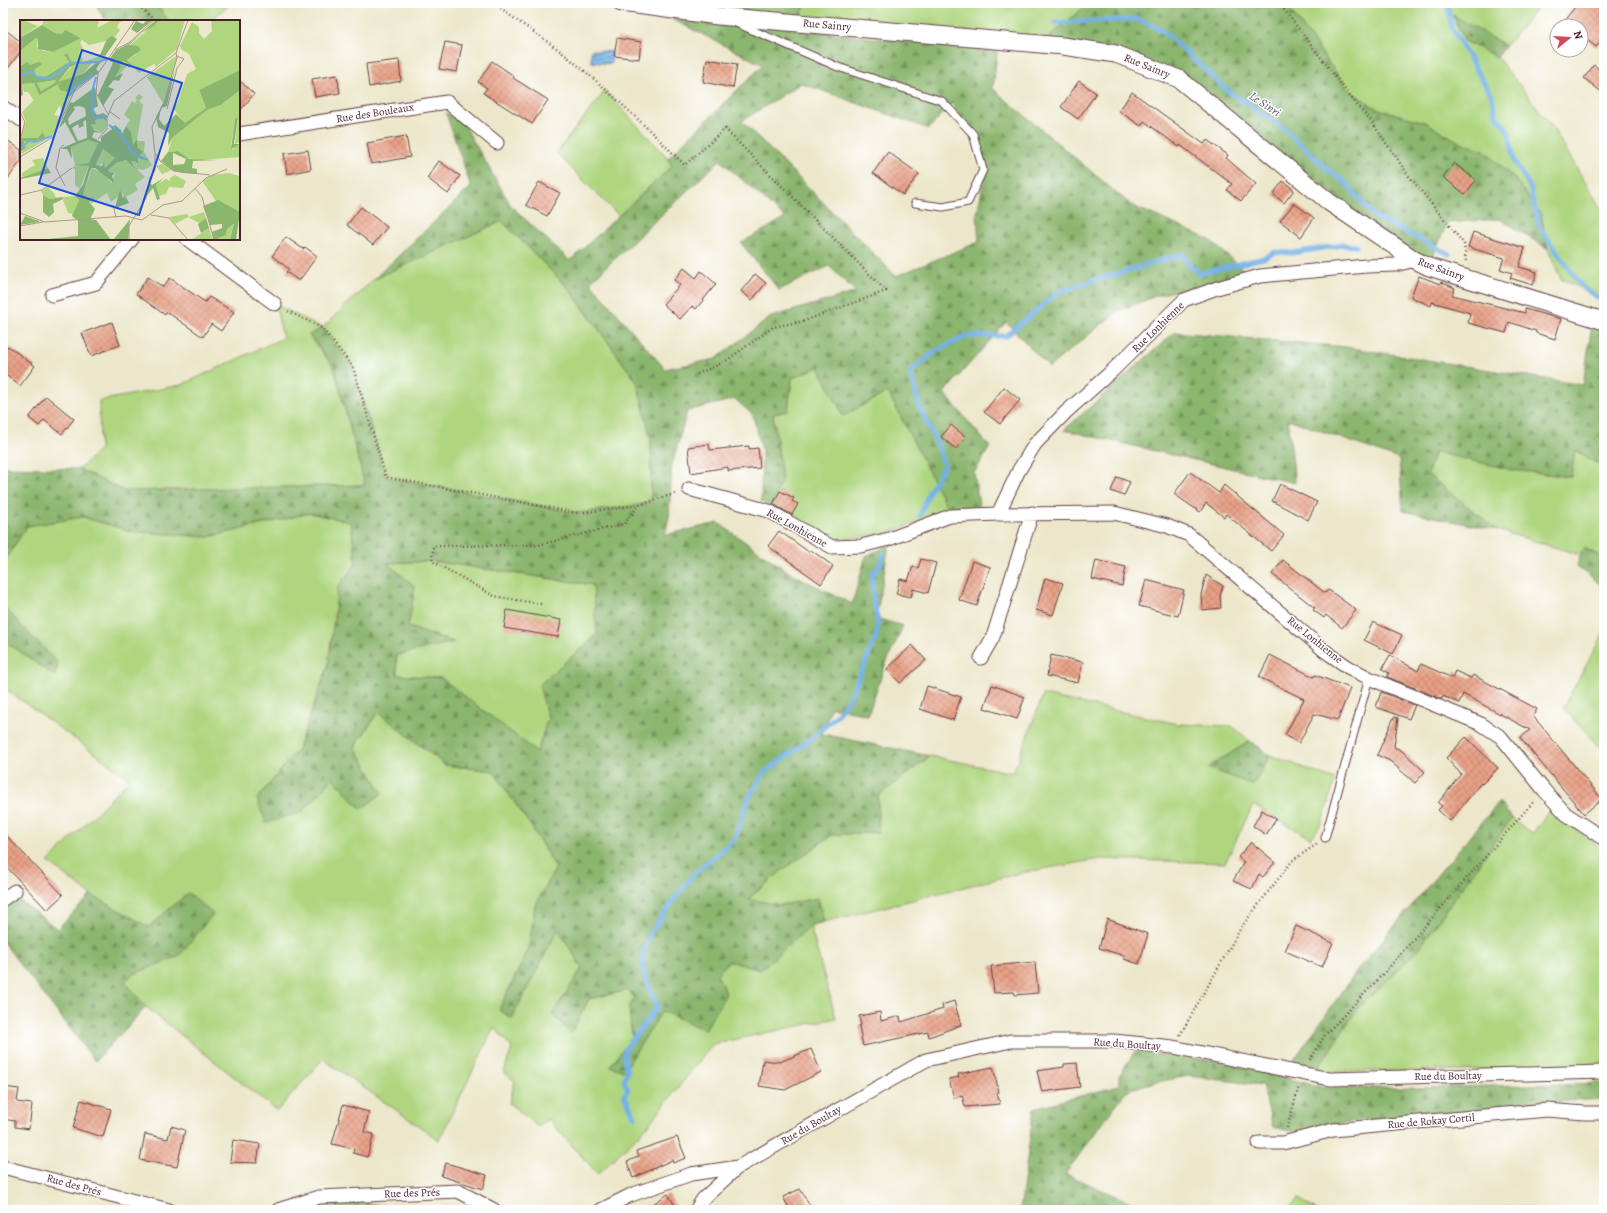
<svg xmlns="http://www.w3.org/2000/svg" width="1607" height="1213" font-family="Alegreya,serif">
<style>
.green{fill:#afd57f;stroke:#7c7a55}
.forest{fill:url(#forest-firs);stroke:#6a6a4c;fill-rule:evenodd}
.water{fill:url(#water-rules);stroke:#606888}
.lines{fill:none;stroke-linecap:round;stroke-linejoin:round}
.stream{stroke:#75b1e6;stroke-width:5}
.building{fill:url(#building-cross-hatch)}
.service-casing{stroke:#623d43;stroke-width:9}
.minor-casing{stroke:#623d43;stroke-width:15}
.tertiary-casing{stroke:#623d43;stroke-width:19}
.path{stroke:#623d43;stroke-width:2.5;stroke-dasharray:1 3;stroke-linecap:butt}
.service{stroke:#fff;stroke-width:7}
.minor{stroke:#fff;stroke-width:13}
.tertiary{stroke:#fff;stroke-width:17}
.labels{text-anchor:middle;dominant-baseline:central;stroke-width:3;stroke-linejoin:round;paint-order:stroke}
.street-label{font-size:11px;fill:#4a1f2b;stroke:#fff}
.water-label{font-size:12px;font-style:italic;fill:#5b5976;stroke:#fff}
.inset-river{fill:none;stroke:#75b1e6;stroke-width:2}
.inset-road{fill:none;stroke:#ab978a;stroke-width:1}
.view{fill:#1d4ed8;fill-opacity:0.15;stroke:#1d4ed8;stroke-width:2}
.inset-edge{fill:none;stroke:#4a1f2b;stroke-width:2}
</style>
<defs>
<pattern id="forest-firs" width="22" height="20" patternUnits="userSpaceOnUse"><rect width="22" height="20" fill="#8bb66e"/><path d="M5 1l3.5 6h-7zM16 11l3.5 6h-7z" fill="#74935b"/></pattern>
<pattern id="water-rules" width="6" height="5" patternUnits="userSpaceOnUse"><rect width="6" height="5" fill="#75b1e6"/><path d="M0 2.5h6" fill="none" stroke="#628fbb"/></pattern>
<pattern id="building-cross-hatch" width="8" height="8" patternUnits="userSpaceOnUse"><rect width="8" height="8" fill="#e8a186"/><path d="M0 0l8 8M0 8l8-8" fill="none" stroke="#be836e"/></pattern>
</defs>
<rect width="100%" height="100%" fill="#fff"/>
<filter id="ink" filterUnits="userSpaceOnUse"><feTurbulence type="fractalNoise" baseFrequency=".025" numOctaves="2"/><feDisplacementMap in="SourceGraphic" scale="8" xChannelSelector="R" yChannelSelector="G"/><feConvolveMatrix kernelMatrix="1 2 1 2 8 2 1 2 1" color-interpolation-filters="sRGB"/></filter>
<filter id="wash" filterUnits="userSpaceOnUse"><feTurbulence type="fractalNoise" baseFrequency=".012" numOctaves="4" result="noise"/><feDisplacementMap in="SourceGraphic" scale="16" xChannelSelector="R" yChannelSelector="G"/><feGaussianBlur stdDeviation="0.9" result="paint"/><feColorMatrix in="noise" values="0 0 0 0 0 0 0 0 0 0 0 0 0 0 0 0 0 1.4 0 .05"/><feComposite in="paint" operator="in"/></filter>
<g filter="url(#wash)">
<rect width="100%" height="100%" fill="#ece7ca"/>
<path class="green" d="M155,3H232L210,21H169Z
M807,3H1089L1048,38L799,18Z
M1285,3H1541L1506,46L1453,16L1465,41L1497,57L1551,125L1603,212L1604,220V299L1561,279L1548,249L1541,215L1484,150L1459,142L1427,123L1375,108L1348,89Z
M605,91L668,158L672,166L619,216L556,153Z
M502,221L570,290L637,382L651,439V501L639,505L578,513L386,477L353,368L322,328L309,336L334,367L365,485L124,491L79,469L100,450L99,401L181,385L283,338L275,304L322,328L374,279Z
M819,366L888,392L949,511L887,533L835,540L771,507L782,478L773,414L788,410L792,378Z
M1574,450L1604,467V558L1584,548L1581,555L1497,530L1427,474L1435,452L1513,470L1571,477Z
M310,513L351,522L356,563L338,587L328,666L298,749L258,799L302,812L333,778L361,809L382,793L355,747L378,712L445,765L493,771L531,826L556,868L535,906L529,948L499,1010L512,1018L558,928L582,968L571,1033L589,999L628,990L635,998L629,1007L632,1037L610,1066L623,1071L662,1011L717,974L729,961L760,970L810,926L836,1018L713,1044L644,1130L598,1174L548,1119L538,1127L509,1103L515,1081L504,1072L512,1048L494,1027L439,1140L323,1059L277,1111L146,1007L125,982L133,974L179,956L188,893L149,927L91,895L48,862L130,779L3,687V640L55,675L58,664L3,606L4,562L27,526L83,517L130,531L208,537Z
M432,561L593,585L597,635L539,685L548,718L537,752L441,678L397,675L396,655L453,642L408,627L415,587L387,563Z
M1604,632V752L1563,708Z
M1043,695L1178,724L1232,726L1250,741L1209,767L1253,785L1270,755L1335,780L1322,823L1311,838L1253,805L1225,863L1100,859L1020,873L824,922L818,898L781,905L747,900L781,871L832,835L878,832V796L930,756L1013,773Z
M1550,810L1604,850V1064L1475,1070L1315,1072L1357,1009L1416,952L1512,818L1532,834Z
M1299,1199L1316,1210H1286Z"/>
<path class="forest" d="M95,3H155L169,21H106Z
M698,3H807L799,18L688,9Z
M1089,3H1285L1348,89L1375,108L1427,123L1459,142L1484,150L1516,180L1541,215L1548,249L1500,219L1447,223L1429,266L1179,79L1048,38Z
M1453,15L1506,46L1497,57L1465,41Z
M672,19L736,22L997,52L993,89L1131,205L1210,240L1248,274L1158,295L1118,311L1049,367L1006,322L944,393L990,447L974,473L980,511H949L888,392L843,416L819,367L792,378L788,411L773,414L782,478L771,507L761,501L762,450L753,415L735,399L687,411L672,465L669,517L665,535L718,523L790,573L852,604L866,556L889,545L876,618L903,626L884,668L868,715L831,707L822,734L930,756L878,796V832L832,835L781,871L748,899L781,905L818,898L824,922L810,926L760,970L729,961L717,974L726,994L705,1030L662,1011L624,1071L610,1066L632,1037L629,1007L635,998L628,990L589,999L571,1033L552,1015L582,968L558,929L512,1018L499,1010L529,948L535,906L556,868L531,826L493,771L445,765L378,712L355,747L382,793L361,809L333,778L302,812L266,823L257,799L298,749L328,666L338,587L356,563L351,522L310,513L208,537L130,531L83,517L27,526L4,562L3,581V467L79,469L124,491L365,485L334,367L309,335L322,328L353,367L386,477L578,513L639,505L651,501V439L637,382L570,290L502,221L374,279L471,187L446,113L463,123L511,206L570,261L672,166L668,158L763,65ZM801,83L929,129L952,103L987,166L977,213L979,242L896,276L742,121ZM720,160L785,218L741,243L779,290L829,266L856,292L771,317L716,359L665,369L590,282ZM432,561L593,585L597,635L539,685L548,718L537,752L441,678L397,675L396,655L454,642L408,627L415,587L387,563Z
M1592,324L1604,328V467L1575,450L1571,477L1513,470L1435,452L1427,474L1497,530L1403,511L1399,459L1288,419L1295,483L1064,430L1175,332L1346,347L1583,385Z
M1583,548L1604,558V587L1577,566Z
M3,606L58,663L55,676L3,640Z
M1250,741L1270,755L1253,785L1208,768Z
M1499,802L1512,818L1416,952L1357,1009L1315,1072L1293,1061L1359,968Z
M188,893L213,914L179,956L133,974L125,982L146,1007L95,1061L3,942V909L18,899L57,929L91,895L149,927Z
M1135,1051L1221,1062L1326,1088H1420L1604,1083V1099L1538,1103L1449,1114L1366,1120L1317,1126L1300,1133L1273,1127L1262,1085L1189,1076L1146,1084L1126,1091L1065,1174L1148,1210H1020L1034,1108L1119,1086V1076Z
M351,1200L397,1208L396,1210H312Z"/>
<path class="water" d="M591,50L612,52L611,64L591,62Z"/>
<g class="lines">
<path class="stream" d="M1447,3L1452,29L1492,96L1496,115L1509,132L1514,161L1529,185L1540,228L1582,287L1604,302
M1054,23L1137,19L1162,30L1228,91L1286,130L1327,169L1345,182L1374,216L1449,254
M920,515L929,492L944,466L939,448L920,408L910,372L936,351L967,336H1006L1060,291L1183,254L1192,268L1201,273L1264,258L1275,252L1292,253L1343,245L1356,246
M635,1117L624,1095L628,1090L624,1081L627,1071L624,1058V1051L657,1007L643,971V954L650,934L678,894L696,872L734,840L749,797L766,771L812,738L837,715L850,697L875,640L878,624L873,597L872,575L880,565L884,554"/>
</g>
<g id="blocks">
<path class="building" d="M1578,3H1604V38L1596,47L1581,35V26H1560Z
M3,28L21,42V51L3,75Z
M617,38L641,42L639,59L614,56Z
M445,42L462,45L457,72L439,69Z
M707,59L737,64L733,88L703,82Z
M399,60L401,81L369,87L366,64Z
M492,61L514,76L513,78L548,100L532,124L483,93L487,88L478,82Z
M1594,65L1604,73V94L1584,78Z
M337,75L340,93L315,97L312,79Z
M239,80L254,94L239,112Z
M1079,81L1096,93L1078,119L1061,107Z
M1132,92L1204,144L1207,140L1228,155L1226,158L1256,184L1241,201L1227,190L1232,184L1180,145L1179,147L1144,121L1141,126L1119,111Z
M406,136L410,157L371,164L367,143Z
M3,137L21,150V161L3,186Z
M308,150L311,169L287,174L284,154Z
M888,152L919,174L903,195L873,173Z
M439,161L460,176L448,194L427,178Z
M1454,163L1476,180L1465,194L1443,177Z
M1283,181L1294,190L1284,203L1273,194Z
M539,182L560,193L547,216L526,205Z
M1294,203L1314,218L1301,237L1280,221Z
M361,207L387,227L373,245L347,225Z
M1473,232L1525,248L1519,267L1537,272L1533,285L1510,278L1512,273L1500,269L1504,258L1468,247Z
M286,237L303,249L305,247L317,256L299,281L286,272L289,269L272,256Z
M684,268L696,278L701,271L716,284L696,309L692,306L680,319L663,304L680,285L674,280Z
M755,274L766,283L752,300L741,291Z
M1419,276L1440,284L1441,282L1455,288L1452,295L1525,313V309L1561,319L1555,339L1536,333V331L1509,322L1506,333L1468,323L1470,313L1432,302L1431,306L1411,297Z
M148,277L163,287L170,278L205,302L209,297L234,312L221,331L211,324L203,337L167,312L165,315L136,294Z
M112,322L120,345L91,356L82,333Z
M8,346L35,366L20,386L3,373V353Z
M1004,387L1020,400L1000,424L984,412Z
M46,396L74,419L62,434L44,420L39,426L29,418Z
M951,425L966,437L956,449L941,437Z
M709,444L710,450L749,446V449L758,448L760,468L728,471V467L691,473L688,447Z
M1190,472L1219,493L1224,485L1284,535L1271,551L1226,514L1224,517L1206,503L1200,512L1174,494Z
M1117,477L1130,482L1124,496L1111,491Z
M1280,484L1317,502L1308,520L1272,501Z
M780,491L794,498L792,501L798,504L792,515L773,504Z
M779,531L809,552L811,550L833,566L821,584L768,546Z
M921,559L936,563L928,593L913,589L911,597L896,594L900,579L908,581L913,566L918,568Z
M1096,560L1126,567L1122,586L1092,579Z
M1283,560L1325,593L1328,590L1330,591L1356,610L1342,628L1326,615L1324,618L1313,610L1315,608L1272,574Z
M972,561L990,567L977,606L959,600Z
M1206,575L1223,586L1220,596L1221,608L1202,610L1201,595Z
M1045,578L1063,583L1053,615L1036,610Z
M1146,580L1184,590L1178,616L1139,606Z
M507,610L561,620L558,637L504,628Z
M1373,622L1402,635L1393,654L1364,640Z
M912,645L926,660L900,683L887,669Z
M1051,655L1083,662L1078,683L1047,676Z
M1270,655L1314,677L1315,675L1350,688L1338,720L1314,714L1299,743L1285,735L1304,699L1259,677Z
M1390,655L1418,671L1421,664L1452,678L1455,671L1471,678L1473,675L1537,709L1533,716L1602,799L1584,814L1520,738L1530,730L1463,694L1459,703L1443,696L1442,699L1387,677L1389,673L1382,669Z
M992,685L1025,697L1017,719L984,708Z
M927,686L961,697L953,720L920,709Z
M1381,692L1415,705L1409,719L1376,707Z
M1394,717L1398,718L1394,747L1401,750L1425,772L1415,783L1390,761L1377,755Z
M1466,737L1498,768L1482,784L1481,783L1450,821L1438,810L1442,806L1438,803L1461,774L1446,758Z
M1262,810L1276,819L1266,835L1253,826Z
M3,832L63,895L47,910L3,863Z
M1251,842L1275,862L1263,877L1259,874L1252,889L1233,881L1244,862L1238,857Z
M1107,919L1148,934L1139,964L1124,959L1125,956L1099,948Z
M1296,926L1333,943L1322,967L1285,951Z
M1035,962L1038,993L1015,995L1014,992L994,993L991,966Z
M954,1001L961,1025L929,1037L928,1032L863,1046L859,1026L861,1025L859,1016L880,1012L881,1021L900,1016L901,1022L943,1009L942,1005Z
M811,1049L821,1072L785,1090L759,1086L763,1060L780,1062Z
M1077,1063L1080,1087L1042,1092L1037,1071L1064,1067V1064Z
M993,1067L999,1092L997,1093L1000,1104L965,1107L962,1095L954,1098L949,1079L959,1077L958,1074Z
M3,1087L19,1089L17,1102L32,1104L29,1129L15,1127V1121L3,1119Z
M81,1100L111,1109L103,1137L73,1128Z
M343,1105L369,1112L364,1132L374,1134L367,1157L353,1153L354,1149L332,1144Z
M171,1126L185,1130L177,1167L140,1160L145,1134L168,1139Z
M677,1137L686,1158L673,1163L672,1160L633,1178L627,1162L639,1156L636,1151Z
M233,1140L260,1144L257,1163L230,1162Z
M446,1163L487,1175L483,1189L441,1176Z
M800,1189L813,1210H790L783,1197Z
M668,1194L678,1210H644Z"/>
</g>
</g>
<g filter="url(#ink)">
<use href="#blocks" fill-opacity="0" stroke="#623d43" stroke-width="1"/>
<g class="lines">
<defs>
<path id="service" d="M736,23L838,67L942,101L973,134L983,170L968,202L943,207L915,203
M1325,838L1369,678"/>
<path id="minor" d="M3,107L21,120
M239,134L447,102L497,143
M187,239L275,304
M52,295L96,283L132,239
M689,489L769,511L832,547L861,546L889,539L950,516L998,514L1114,513L1167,526L1189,535L1325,651L1348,667L1369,678L1481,724L1501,737L1544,790L1566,814L1604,839
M998,514L1019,470L1035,444L1066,412L1112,371L1184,300L1217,288L1260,276L1366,266L1395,265L1415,260
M981,658L993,637L1032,513
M3,899L15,891
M1259,1143H1283L1333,1130L1547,1110L1585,1113H1604
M3,1167L169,1210
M278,1210L319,1197L458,1191L494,1210
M601,1210L631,1195L691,1174L738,1167
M696,1210L703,1199L738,1167L926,1060L1011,1041H1114L1173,1047L1330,1079L1604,1072"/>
<path id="tertiary" d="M621,3L718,16L1063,46L1116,54L1179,79L1329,202L1415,260L1429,267L1604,321"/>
</defs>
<use href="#service" class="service-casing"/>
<use href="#minor" class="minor-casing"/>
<use href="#tertiary" class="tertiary-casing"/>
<path class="path" d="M136,3L155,21
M435,3H437
M495,3L499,8C525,26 551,43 575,63C614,95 649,130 685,165L725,129L886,291L804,321L773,327L726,361L695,375
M1279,3L1357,105L1369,118L1409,176L1464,244L1466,261
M288,311L322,328L353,367L386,477L578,513L639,505
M541,604L494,596L432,561L433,546L538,545L624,524L639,505L677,493
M1180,1035L1242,926L1292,861L1317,844
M1310,1060L1325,1035L1384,973L1534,801
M1287,1128L1299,1086"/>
<use href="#service" class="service"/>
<use href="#minor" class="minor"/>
<use href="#tertiary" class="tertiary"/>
</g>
</g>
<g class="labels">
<g class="street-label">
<text transform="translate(827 25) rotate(5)">Rue Sainry</text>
<text transform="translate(1147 66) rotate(22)">Rue Sainry</text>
<text transform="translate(375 113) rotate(-9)">Rue des Bouleaux</text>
<text transform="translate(1441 269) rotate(20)">Rue Sainry</text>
<text transform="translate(1158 327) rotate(-44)">Rue Lonhienne</text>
<text transform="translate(797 528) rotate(29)">Rue Lonhienne</text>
<text transform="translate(1315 640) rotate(39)">Rue Lonhienne</text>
<text transform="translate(1127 1044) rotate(4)">Rue du Boultay</text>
<text transform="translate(1448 1076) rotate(-1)">Rue du Boultay</text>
<text transform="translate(1431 1121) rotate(-5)">Rue de Rokay Cortil</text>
<text transform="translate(811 1125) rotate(-30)">Rue du Boultay</text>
<text transform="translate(74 1185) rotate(15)">Rue des Prés</text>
<text transform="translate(412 1193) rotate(-2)">Rue des Prés</text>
</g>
<g class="water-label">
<text transform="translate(1265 104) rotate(34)">Le Sinri</text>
</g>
</g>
<g transform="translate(20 20)">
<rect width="220" height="220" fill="#ece7ca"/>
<path d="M0,0H3L18,6L0,18ZM24,0H75L79,2L77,8L92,0H106L100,2L97,7L100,10L95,17L86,21L69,25L62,20L60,23L63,28L59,33L63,40L60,43L80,36L87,38L84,41L71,44L63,54L37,63L53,45L44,35L49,42L25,57L16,56L10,45L0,47V31L16,18L18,19L17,27L23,31L33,32L61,17L35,13L22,5ZM139,0H165L157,29L136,47L134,44L119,53L107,40L117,34L109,26ZM191,0H220V50L179,70L186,88L165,104L153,88L157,84L167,54L176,49L169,34L162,30L160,26L172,2L179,7V13L184,19L192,11ZM156,36L157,38L143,83L127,57ZM103,41L109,44L96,58L98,45ZM36,60V63L21,71L17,63ZM42,62L50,77L42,97L40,85L34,95L39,96L38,106L32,116L2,134L1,132L6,128L4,121H20L18,118H1L6,101L2,92L21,73ZM14,63L19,75L14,81L8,72H4L2,64ZM220,70V122L215,124L218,97L215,99L211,125L213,131L214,125L220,124V137L179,140L167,138L158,131L148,132L152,118L187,90L201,85ZM119,74L123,77L119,81L123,85L117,119L113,125L106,106L110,100L104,95L112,81L115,83L117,80L115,78ZM87,98L86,108L82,113L72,108L71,105L76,104L75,100ZM68,120L78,122L77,129L69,144L59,143L69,145L60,169L55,165V149L52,148L55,145L51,127ZM117,121H125L124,132L132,145L124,150L117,149L125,157L115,164L118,170L103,179V173L91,182L87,173L71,184L69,182L76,176L69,179L63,174L72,148L83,153L92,163L95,152L90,153L88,150L96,143L106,140L117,148L111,141H114L117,144L118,137L121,138ZM83,129L96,138L85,148L84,143L76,146ZM23,138L28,148L2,157V153L15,145L12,140ZM142,144L152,150L142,154L136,146ZM208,153L220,156V192L196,181L182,161L193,155ZM155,155L166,161L163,168L149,167L146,174L139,176L136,165L146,159L150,161V158ZM28,167L34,173L36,178L30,179L23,175L21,171ZM55,176L59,180L53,194L48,193L42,177ZM184,192L186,198L179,203L168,197L155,204L149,197L167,194L169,197ZM215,204L210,220H194L206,215L207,209ZM189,208L193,220H174L173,219Z" fill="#afd57f"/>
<path d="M127,0H133L117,13L111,9L116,1L123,4ZM136,0H139L134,6L123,12L109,25L118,26L121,30L107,40L112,45L108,48L109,44L103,41L99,45L101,46L95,57L103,53L99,61L94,60L88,67L94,69L83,86L78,75L93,43L89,40L95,31L110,23ZM22,5L35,13L42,14L45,10L61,18L33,32L18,29V19L16,18L0,31V18ZM92,16L97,19L85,36L80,35L87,19ZM47,33L51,41L58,43L50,47L38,62L63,54L78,41L81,42L76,49L79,52L57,68L50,77L48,72L40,70L38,65L42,62L19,75L14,63L2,64L3,75L0,77V47L7,42L10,45L19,42L22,44L14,50L16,56L25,57L49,42L44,35ZM36,60L35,63L21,71L17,63ZM155,49L147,86L142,88L140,93L139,99L144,106L156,94L165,103L186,88L179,70L220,50V70L201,85L187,90L152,118L148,126L149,113L138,107L136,97L144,82ZM75,67L78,86L73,89L77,95L83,93L88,96L87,98L75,100L76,104L71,105L74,110L82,113L74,112L72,117L81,122V117L92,109L88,104L93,107L95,105L101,110L102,114L106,106L111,112L113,125L117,119L118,128L123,132L120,135L124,140L118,137V144L114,141H111L116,149L106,140L96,143L88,150L90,153L95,152L92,156L94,163L75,148H72L70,151L63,174L69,179L76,176L69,182L75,189L70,199L76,200L91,220H18L58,216V201L52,196L59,180L55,176L63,165L69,146L55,145L69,143L78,123L68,120L51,127L52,139L47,129H40L56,122L45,102L39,108L50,82L53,83ZM59,86L65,88L66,96L49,105L48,99L55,89L53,87ZM66,100L67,118L58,121L52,108L58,104L59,108L64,106L63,102ZM83,129L95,138L85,148L84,142L82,146L76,145ZM218,97L214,124H220L211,129L215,99ZM23,112L25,118L20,121H4L6,128L0,132L1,118H18ZM158,131L169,139L199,140L173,141L172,148L177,149V154L163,153L154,151L141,141L148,132ZM153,133L166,139L164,144L153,145ZM28,148L31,153L1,159L0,171V158ZM144,158L136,165L140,179L137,180L133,168L127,176L129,162L132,165ZM100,170L103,178L106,177L109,183L95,188ZM23,175L30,179L42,177L43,179L33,184L34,192L29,197L23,192ZM198,180L220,192L216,220H210L214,204L207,209L206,215L194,220L192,212L202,208V204L190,205L183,186ZM5,196L19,201V202L0,205ZM186,198L189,208L181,213L178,204ZM110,199L108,220H93L103,208Z" fill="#8bb66e" fill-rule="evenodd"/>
<path class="inset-river" d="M0,56L11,51L17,57L30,58L38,53L41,54V50L51,43L79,42L87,39M76,57L72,72L73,95L74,98L83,97L86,100M49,76L53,68L73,55M89,105L99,111L113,134L128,140M0,131L8,121L15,122L32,116"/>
<path class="inset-road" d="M95,30L110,22L134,0M156,33L157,38L144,82L132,107L135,133L141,142L154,151L190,155M78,53L76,73L88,94M147,89L157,48L164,39L157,36M89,91L100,99M0,92L5,102L0,120M78,119L87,109V98L94,81L156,33L168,0M44,125L40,128L36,148L45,166M0,137L33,117L54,72L79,52L115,0M175,168L182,177L194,220M0,175L22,170L52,148M93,185L96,197M0,193L25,202L106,196L122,200L143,185L162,181L186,158L207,149M131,195L149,198L168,220M0,206L23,202M109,220V206L126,178L130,157L135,151V134"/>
<path class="view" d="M62,30L162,63L119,195L19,163Z"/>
<rect width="220" height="220" class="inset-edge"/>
</g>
<rect width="1607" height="1213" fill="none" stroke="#fff" stroke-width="16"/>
<g transform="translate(1569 38) rotate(72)"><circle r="19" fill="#ffffff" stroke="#b7a5aa"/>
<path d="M0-3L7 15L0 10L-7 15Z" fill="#d1495b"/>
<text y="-6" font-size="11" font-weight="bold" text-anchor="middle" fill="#4a1f2b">N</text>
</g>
</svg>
